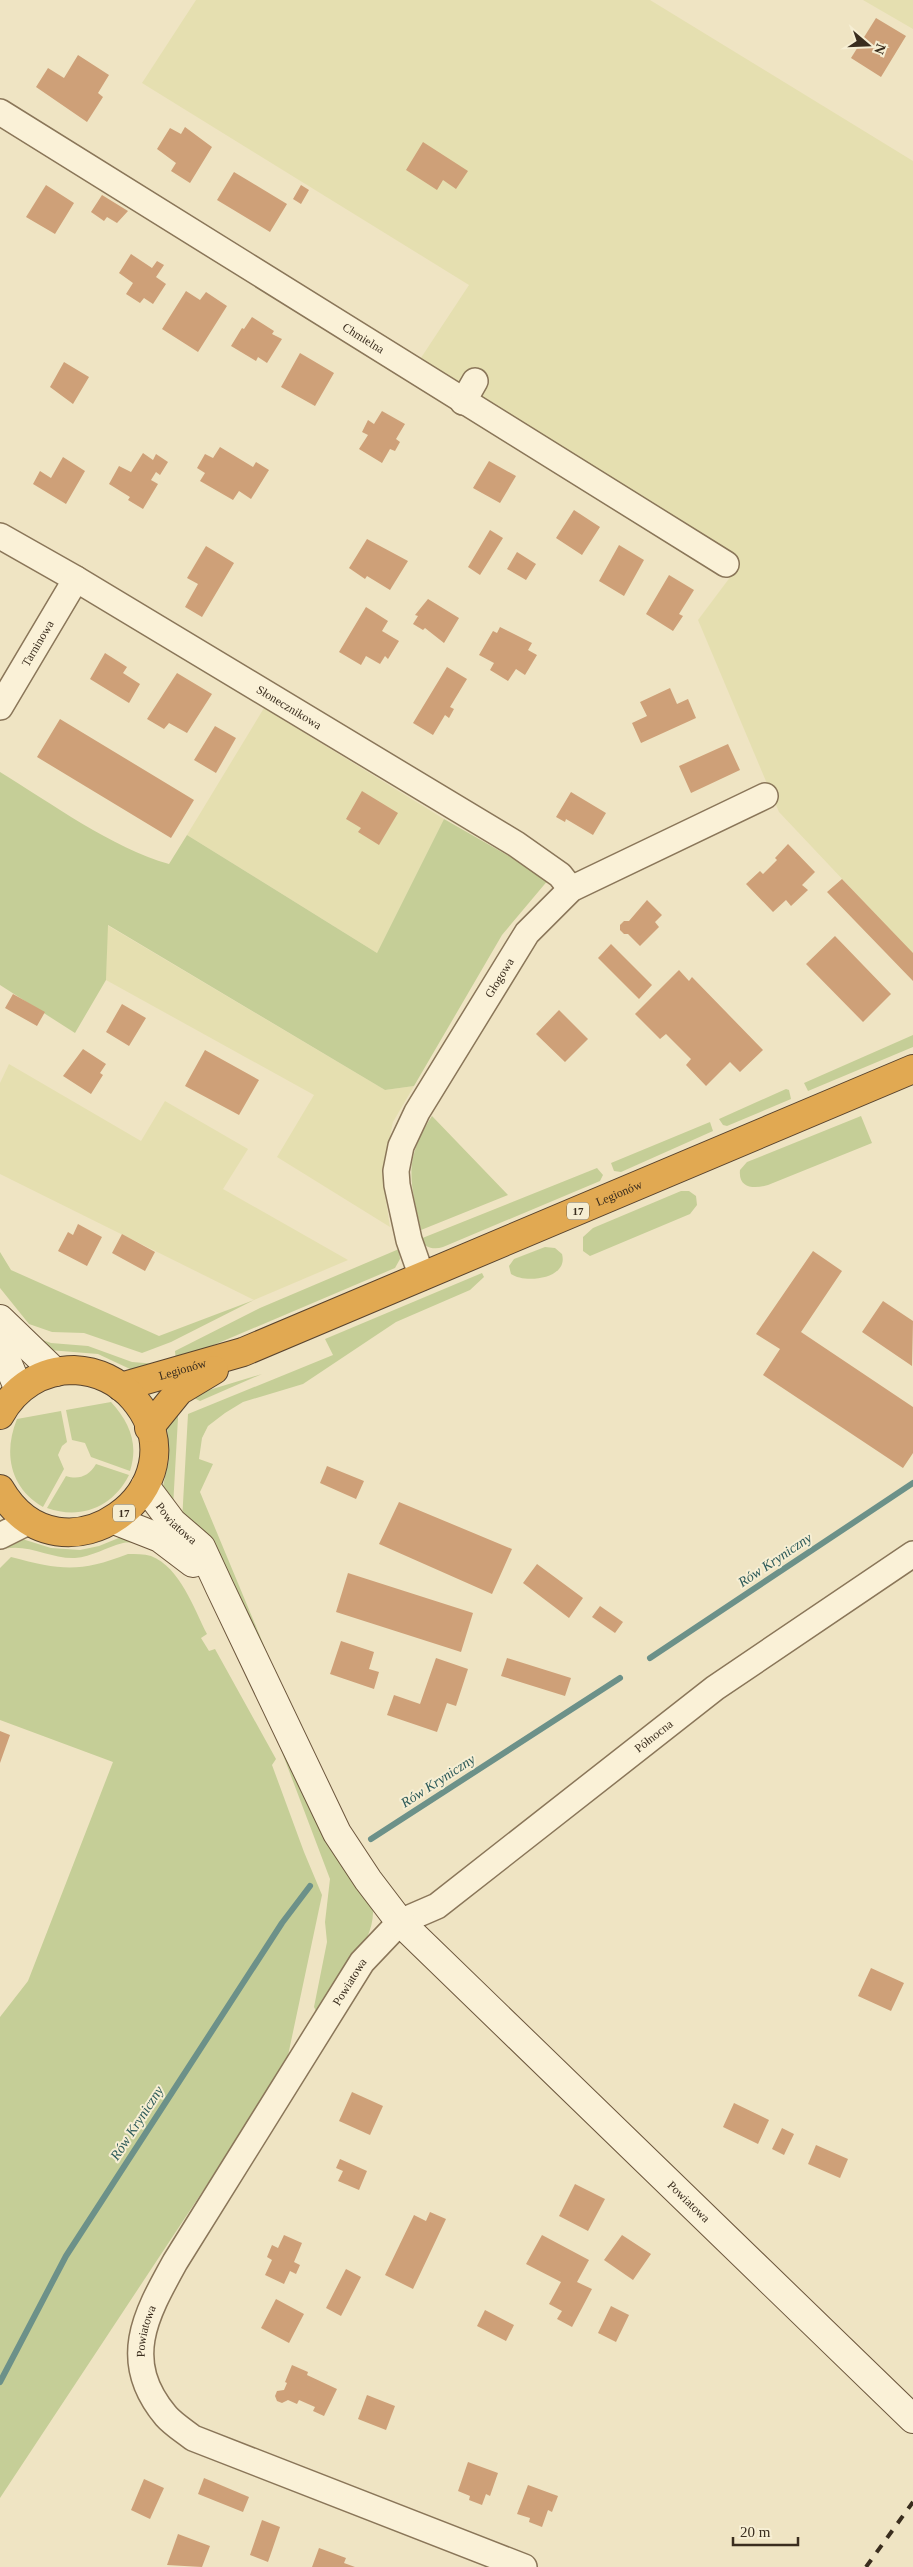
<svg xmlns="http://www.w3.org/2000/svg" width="913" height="2567" font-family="Georgia,serif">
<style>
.farmland{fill:#e5dfb0}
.green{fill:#c5ce97}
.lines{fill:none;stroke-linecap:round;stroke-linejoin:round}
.stream{stroke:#6c9189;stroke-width:6}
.building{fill:#cea078}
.street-casing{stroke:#8a7659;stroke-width:28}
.secondary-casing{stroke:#6c563c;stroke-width:30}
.highway-casing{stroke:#58432e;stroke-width:30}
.street{stroke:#faf1d7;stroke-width:25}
.secondary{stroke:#faf1d7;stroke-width:28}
.highway{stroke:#e1a952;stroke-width:28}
.rail{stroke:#3a2d1e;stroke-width:4;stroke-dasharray:9 9;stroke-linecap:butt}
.labels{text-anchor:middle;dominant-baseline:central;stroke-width:4;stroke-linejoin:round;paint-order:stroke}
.shield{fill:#f6eed3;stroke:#726754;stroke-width:1}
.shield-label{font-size:11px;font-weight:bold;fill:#3a2d1e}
.street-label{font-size:12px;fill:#3a2d1e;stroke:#f6eed3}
.water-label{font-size:14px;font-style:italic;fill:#2d5a59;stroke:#f6eed3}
</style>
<rect width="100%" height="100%" fill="#efe4c3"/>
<path class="farmland" d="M196,0H650L913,161V954L779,812L698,620L731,576L411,373L469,285L142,83Z
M863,0H913V29Z
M264,708L444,819L377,953L187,835Z
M107,925L385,1090L414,1086L393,1122L384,1165V1188L390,1227L277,1157L314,1095L106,980Z
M9,1064L141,1141L165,1101L248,1149L223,1189L348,1260L254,1300L0,1174V1083Z"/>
<path class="green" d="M0,772C51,803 112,848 169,864L187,835L377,953L444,819L549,879L502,935L414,1086L385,1090L108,925L106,980L75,1033L0,985Z
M913,1035V1047L808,1091L804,1083Z
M786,1089L789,1090L791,1099L727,1126L723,1125L719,1119Z
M432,1116L508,1195L421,1230C410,1181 403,1161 432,1116Z
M861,1116L872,1143L768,1185C755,1189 738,1189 740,1170L747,1162Z
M710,1122L713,1131L621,1172L614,1171L611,1163Z
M597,1168L603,1175L600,1181L443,1247C434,1250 424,1248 420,1239Z
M681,1191H689L696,1196L697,1205L690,1214L590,1256L583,1251V1237L593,1228Z
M545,1247L555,1248L562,1254C569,1279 525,1284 511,1274L509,1266L514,1259Z
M399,1249L400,1259L395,1268L176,1361L175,1351L260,1308Z
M0,1252L11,1270L159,1336L254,1300L171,1342L142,1353L84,1333L52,1332L29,1324L0,1288Z
M482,1273L484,1277L470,1290L396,1322L303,1384L243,1402L225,1413L208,1426L202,1438L199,1459L213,1464L200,1492L270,1660L222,1563L182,1521L188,1414L333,1355L325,1339Z
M37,1338L51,1343L88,1346L132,1362L157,1364L136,1370L130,1369L98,1354L49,1350Z
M262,1374L200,1401L192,1397L196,1394Z
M111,1402C129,1422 139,1443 130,1471L91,1457L85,1443L72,1440L66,1410Z
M176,1404L178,1418L173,1507L163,1492V1486L169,1459L167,1427Z
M61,1411L67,1442L62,1446L58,1455L64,1469L43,1507C10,1488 3,1453 17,1419Z
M96,1464L129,1475C113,1507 81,1520 47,1508L66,1476C79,1480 89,1476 96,1464Z
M126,1535L142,1544C136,1543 128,1542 123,1543C106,1547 92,1557 75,1558C51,1559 27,1543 4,1549L0,1545L19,1538L51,1548L80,1550L99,1546Z
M128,1554C135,1554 144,1554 151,1556C180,1567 194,1609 207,1634L201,1638L209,1651L215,1649L276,1759L272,1765L304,1852L322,1895L286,2065L0,2498V2017L28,1981L113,1762L0,1720V1568L11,1557C61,1570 79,1573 128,1554Z
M277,1739L284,1744L373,1911C374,1944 336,1986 317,2013L314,2007L327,1942L325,1922L330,1879Z"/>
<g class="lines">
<path class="stream" d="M650,1658L913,1483
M371,1839L620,1678
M0,2382L66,2256L282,1923L310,1886"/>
</g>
<path class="building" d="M876,18L906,36L881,77L851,58Z
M78,55L109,75L98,93L103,97L87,122L36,87L48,68L64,78Z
M185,127L212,147L190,183L171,171L176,163L157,149L170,128L181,134Z
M423,142L468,171L456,189L443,180L437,190L406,170Z
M234,172L287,204L270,232L217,200Z
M46,185L74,203L55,234L26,217Z
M301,185L309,190L301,204L293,199Z
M102,195L128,211L117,223L107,217L104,221L91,212Z
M131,254L152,268L157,261L164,265L156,277L166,284L153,304L144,298L140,303L126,294L133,283L119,273Z
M186,291L200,300L206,292L227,306L198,352L162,329Z
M252,317L274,331L272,334L282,339L267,363L258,357L256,361L231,346L242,328L244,329Z
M300,353L334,373L315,406L281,387Z
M64,362L89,377L73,404L50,387Z
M382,411L405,424L396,439L400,442L395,451L390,449L382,463L359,449L368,435L362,432L368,420L374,424Z
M220,447L253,467L256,462L269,470L251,499L239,491L233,500L200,481L205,473L197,468L205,454L213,458Z
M143,453L153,460L156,454L168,462L160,475L156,472L151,480L158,484L143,509L128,500L130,497L109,484L119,466L131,472Z
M63,457L85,471L66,504L33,484L40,471L51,478Z
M489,461L516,476L500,503L473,488Z
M574,510L600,527L582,555L556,538Z
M490,530L503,538L480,575L468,567Z
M367,539L408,561L390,590L367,576L365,579L349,568Z
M619,545L644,560L624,596L599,581Z
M206,546L234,563L202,617L185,607L198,584L187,578Z
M517,552L536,564L526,580L507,569Z
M669,575L694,590L679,614L683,616L673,631L646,614Z
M428,599L459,618L444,643L425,628L423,630L413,624L418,616L415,615Z
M366,607L388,621L382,631L399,641L388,659L385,656L380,664L366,656L361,665L339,652Z
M500,627L532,643L528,650L537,655L525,675L516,669L508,681L490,670L494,663L479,655L493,631L497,633Z
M105,653L127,667L123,673L140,684L129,703L90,679Z
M447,667L467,679L450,707L454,709L449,718L445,715L433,735L413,723Z
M177,673L212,694L187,733L169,723L164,729L147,719Z
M670,688L677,704L688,699L696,718L641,743L632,723L647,716L640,702Z
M60,719L194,800L171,838L37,757Z
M215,726L236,738L216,773L194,760Z
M728,744L740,770L691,793L679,766Z
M362,791L398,813L379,845L358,832L361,828L346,819Z
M571,792L606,813L593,835L566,819L565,822L556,817Z
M788,844L815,872L802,885L808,890L791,906L786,900L773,912L746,884L760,871L763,874L777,860L775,858Z
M842,879L913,953V981L827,892Z
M647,900L662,915L655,922L659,927L640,946L628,934H624L620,930V925L624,921H629Z
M835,936L891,994L863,1022L806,964Z
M611,944L652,985L639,999L598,958Z
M679,970L689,981L692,977L763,1050L740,1072L730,1062L706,1086L686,1065L691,1059L666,1034L660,1039L635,1014Z
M13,994L45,1012L37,1026L5,1008Z
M122,1004L146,1018L129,1046L106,1032Z
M559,1010L588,1039L565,1062L536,1034Z
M83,1049L106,1064L100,1073L103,1075L91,1094L63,1076Z
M205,1050L259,1080L239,1115L185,1086Z
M78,1224L102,1237L87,1266L58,1251L68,1232L73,1235Z
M122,1234L155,1252L145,1271L112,1253Z
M813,1251L842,1271L801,1332L913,1407V1453L903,1468L763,1375L780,1349L756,1334Z
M883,1301L913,1321L912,1366L862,1332Z
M327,1466L364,1481L356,1499L320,1483Z
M399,1502L512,1549L492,1594L379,1544Z
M537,1564L583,1598L569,1618L523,1583Z
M348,1573L473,1613L461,1652L336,1612Z
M600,1606L623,1622L615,1633L592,1617Z
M341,1641L374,1652L369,1669L379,1672L374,1689L330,1674Z
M436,1658L468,1669L456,1706L447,1703L437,1732L387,1715L394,1695L420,1704Z
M507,1658L571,1678L565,1696L501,1676Z
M0,1731L10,1735L0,1763Z
M871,1968L904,1983L891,2011L858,1996Z
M352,2092L383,2106L370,2135L339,2121Z
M734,2103L769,2120L758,2144L723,2127Z
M782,2128L794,2134L784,2155L772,2149Z
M816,2145L848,2159L840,2178L808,2164Z
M340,2159L367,2171L359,2190L338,2181L343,2171L336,2168Z
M575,2184L605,2199L588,2231L559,2216Z
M430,2212L446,2219L413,2289L385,2275L414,2215L426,2221Z
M284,2235L302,2243L294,2262L300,2265L296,2274L290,2271L284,2284L265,2275L272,2260L267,2257L272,2245L278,2248Z
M542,2235L589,2260L577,2282L592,2289L572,2327L557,2319L562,2311L549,2304L561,2282L526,2264Z
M622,2235L651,2254L633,2280L604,2260Z
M346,2269L361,2277L341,2316L326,2308Z
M276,2299L304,2314L289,2343L261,2328Z
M611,2306L629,2315L616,2342L598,2333Z
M485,2310L514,2325L506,2341L477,2326Z
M292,2365L308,2372L307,2375L337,2389L324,2416L313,2411L315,2407L299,2400L297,2404L288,2400L282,2403L277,2401L275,2396L277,2391L284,2390L287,2383L285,2382Z
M367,2395L395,2406L386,2430L358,2419Z
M468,2462L498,2473L490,2496L486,2494L482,2505L469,2500L470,2496L458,2491Z
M204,2478L249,2497L243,2512L198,2494Z
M144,2479L164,2488L150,2519L131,2510Z
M528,2485L558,2496L552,2512L548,2510L542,2527L529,2522L530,2518L517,2514Z
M262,2520L280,2527L268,2562L250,2555Z
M178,2534L210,2546L202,2567L167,2565Z
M319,2548L346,2558L344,2563L355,2567H312Z"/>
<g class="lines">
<defs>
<g id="street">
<path id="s1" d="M0,112L726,564"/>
<path d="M463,402L475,381"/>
<path id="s2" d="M0,536L76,579L516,844L560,875L571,889"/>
<path id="s3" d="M0,707L76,579"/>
<path id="s4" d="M422,1277L409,1240L397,1185L396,1171L401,1146L417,1112L527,933L571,889L765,796"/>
<path d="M0,1536L30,1521"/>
<path id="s5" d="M524,2567L193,2438C184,2431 173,2424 166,2416C120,2361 145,2316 175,2262L362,1962L400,1922L437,1906L715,1688L913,1554"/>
</g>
<g id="secondary">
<path d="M0,1319L55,1372"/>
<path d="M0,1345L19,1390"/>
<path id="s6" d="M145,1486L172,1522L201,1547L220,1588L337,1833L368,1880L400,1922L913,2419"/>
<path d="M114,1520L160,1538L193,1563"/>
</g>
<g id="highway">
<path id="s7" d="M121,1387L243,1352L913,1069"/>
<path d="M0,1415C15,1387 42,1370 74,1370C97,1371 119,1381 134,1399C208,1486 61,1594 0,1489"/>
<path d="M149,1428L179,1391L214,1370"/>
</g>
</defs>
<use href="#street" class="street-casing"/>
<use href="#secondary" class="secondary-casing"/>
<use href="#highway" class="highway-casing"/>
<use href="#street" class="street"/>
<use href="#secondary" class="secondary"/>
<use href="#highway" class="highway"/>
<path class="rail" d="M866,2567L913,2502"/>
</g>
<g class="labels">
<g class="shield">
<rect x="567" y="1202.5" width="22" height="17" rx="4"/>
<rect x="113" y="1504.5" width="22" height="17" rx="4"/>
</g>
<g class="shield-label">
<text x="578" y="1211">17</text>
<text x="124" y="1513">17</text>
</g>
<g class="street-label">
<text stroke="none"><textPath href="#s1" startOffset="428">Chmielna</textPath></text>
<text stroke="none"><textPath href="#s3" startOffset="74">Tarninowa</textPath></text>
<text stroke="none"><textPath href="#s2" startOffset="336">Słonecznikowa</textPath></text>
<text stroke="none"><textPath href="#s4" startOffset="330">Głogowa</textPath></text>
<text stroke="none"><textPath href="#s7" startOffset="535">Legionów</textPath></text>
<text stroke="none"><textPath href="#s7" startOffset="64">Legionów</textPath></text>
<text stroke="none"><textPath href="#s6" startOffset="49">Powiatowa</textPath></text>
<text stroke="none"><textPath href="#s5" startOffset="1282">Północna</textPath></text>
<text stroke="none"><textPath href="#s5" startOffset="888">Powiatowa</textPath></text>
<text stroke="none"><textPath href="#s6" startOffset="911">Powiatowa</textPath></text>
<text stroke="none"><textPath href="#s5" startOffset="482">Powiatowa</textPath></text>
</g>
<g class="water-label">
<text transform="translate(775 1560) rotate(-34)">Rów Kryniczny</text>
<text transform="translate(438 1781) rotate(-33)">Rów Kryniczny</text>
<text transform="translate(137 2123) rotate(-57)">Rów Kryniczny</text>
</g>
</g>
<g transform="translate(868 45) rotate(109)" stroke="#f6eed3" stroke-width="4" paint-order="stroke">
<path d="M0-4L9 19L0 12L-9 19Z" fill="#3a2d1e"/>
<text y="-8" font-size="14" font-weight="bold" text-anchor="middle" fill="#3a2d1e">N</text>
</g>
<path d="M733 2537v8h65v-8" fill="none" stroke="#3a2d1e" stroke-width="2.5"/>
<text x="740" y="2537" font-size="15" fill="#3a2d1e" stroke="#f6eed3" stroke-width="4" paint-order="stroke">20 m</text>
</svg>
